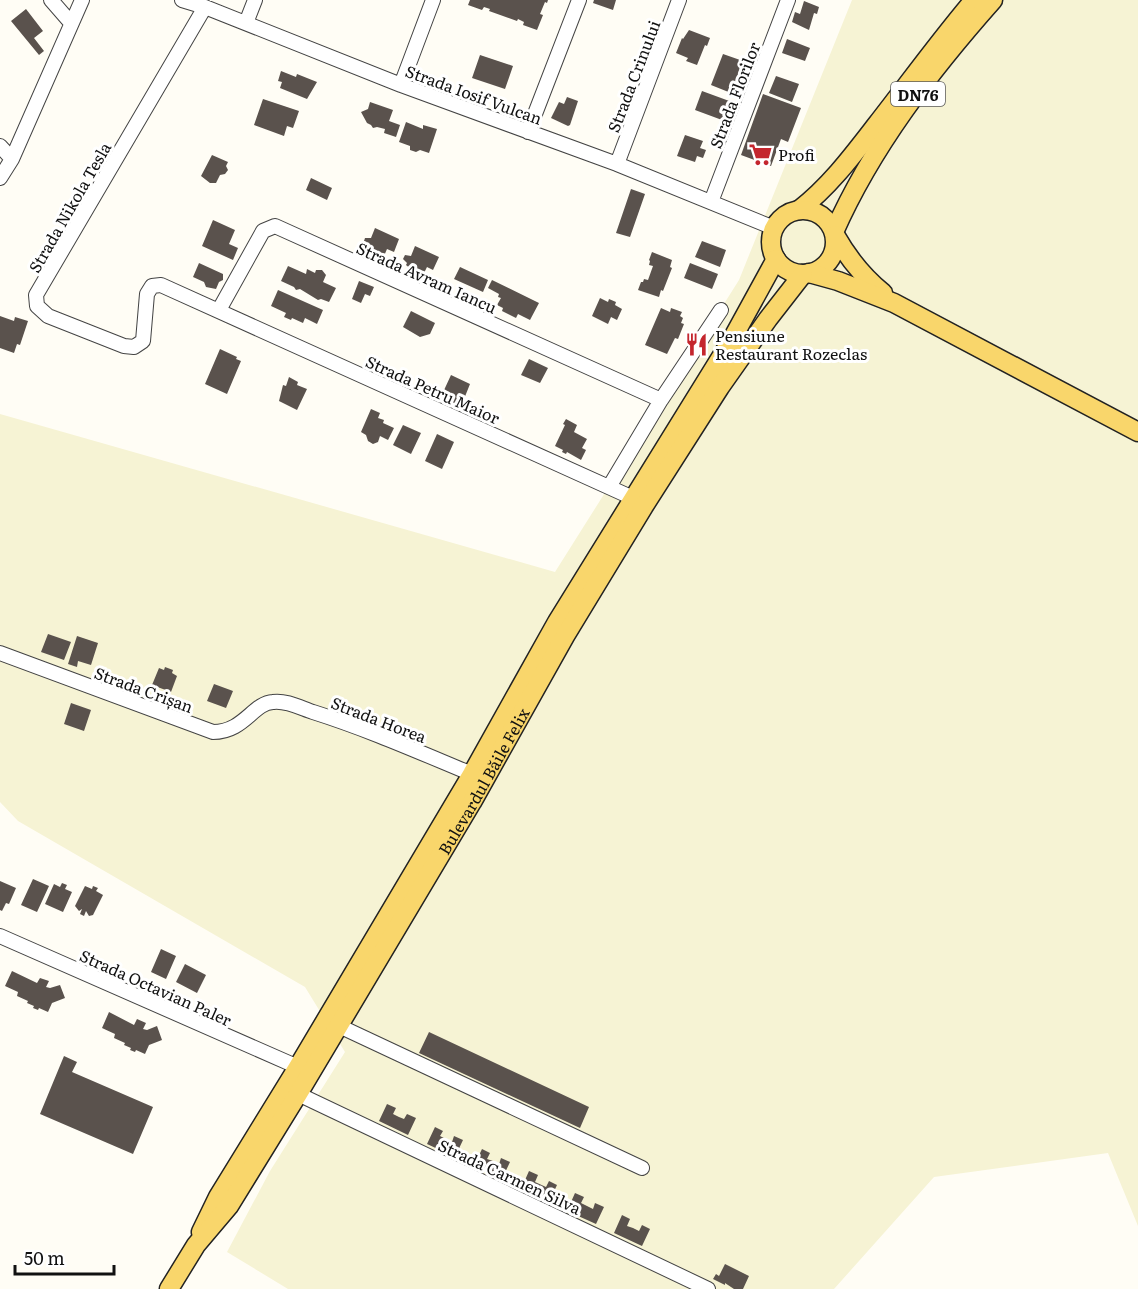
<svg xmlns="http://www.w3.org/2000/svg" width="1138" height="1289" font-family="Literata,serif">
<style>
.farmland{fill:#f6f3d4}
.building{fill:#5a524d}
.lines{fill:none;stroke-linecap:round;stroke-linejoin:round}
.minor-casing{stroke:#444;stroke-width:16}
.major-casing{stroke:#222;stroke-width:21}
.minor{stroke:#fff;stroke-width:14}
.major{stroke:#f9d66b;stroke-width:18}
.labels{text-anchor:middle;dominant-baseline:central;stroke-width:6;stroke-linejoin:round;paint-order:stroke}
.shield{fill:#fff;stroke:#585858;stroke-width:1.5}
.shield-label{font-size:15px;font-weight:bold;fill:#111}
.street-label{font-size:16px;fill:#111;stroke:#fff}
.poi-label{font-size:16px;fill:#111;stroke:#fff;text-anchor:start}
</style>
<rect width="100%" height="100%" fill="#fffdf5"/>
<path class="farmland" d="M852,0H1138V1226L1108,1153L934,1177L834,1289H288L227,1252L270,1171L345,1052L305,987L18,821L0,802V414L555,572L739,280Z"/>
<path class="building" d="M470,0H548L547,3L545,2L540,14L543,15L537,30L523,25L524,22L518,19L517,21L489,11L490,9L484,7L482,10L468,5Z
M594,0H616L613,10L593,3Z
M804,1L819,7L817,14L814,13L809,30L792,22L795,12L800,14Z
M26,9L43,31L34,38L44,51L39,55L11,21Z
M689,30L710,38L707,46L705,45L697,65L686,61L688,58L676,53L682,38L683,39Z
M787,39L810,48L805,61L782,53Z
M723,54L743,61L731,93L711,85Z
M480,55L513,66L505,89L472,78Z
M281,71L296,77L297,74L317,82L307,99L280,88L282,82L278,81Z
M776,76L799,84L792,102L769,93Z
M702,91L732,102L727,114L724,113L722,120L695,110Z
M763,94L801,108L788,142L781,139L771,166L741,155Z
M567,97L578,101L570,125L568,126L551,118L559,102L564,104Z
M263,99L299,111L293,128L287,126L284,136L254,125Z
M370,102L393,110L389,121L400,125L396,137L384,133L385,129L377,127L373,128L371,125L367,123L361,112L368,109Z
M406,122L423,129V125L437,129L429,153L420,150L416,152L410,150V146L399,142Z
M685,135L703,141L700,148L706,150L703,158L697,156L695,162L677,156Z
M212,155L228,162L226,166L228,170L225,174L220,175L216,183H210L201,176Z
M311,178L332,188L327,200L306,190Z
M631,189L645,194L630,237L616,233Z
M213,220L235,230L229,244L238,248L233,260L202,246Z
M375,228L399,239L394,252L387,249L384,256L370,252L367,247L368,245L364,241L365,238H371Z
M702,241L726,250L720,267L695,257Z
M415,246L439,257L433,270L427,267L424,273L417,270L413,271L406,265L407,263L403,259L405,255L411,256Z
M652,252L672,260L670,267L672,268L663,291L661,290L659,297L638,290L641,282H643L644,279L648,280L653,266L649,265L650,261L649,260Z
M199,263L223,274V280L219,282L216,289L206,287L204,282L193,277Z
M690,263L718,274L712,289L684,278Z
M288,266L306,274L307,269L315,273L316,270H322L326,275L323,282L336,288L329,302L321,299L318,300L300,289L296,290L294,287L281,281Z
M460,267L488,280L483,292L454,279Z
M492,280L539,303L530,320L518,314L516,318L502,311L503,308L497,305L501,298L498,297L499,294L488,288Z
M359,281L374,287L370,296L365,294L361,303L352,299Z
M278,290L323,310L317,324L305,318L303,323L292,318L291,320L284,317L286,313L271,306Z
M600,298L608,302L609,299L616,302L615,305L622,309L617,320L611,317L608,324L592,316Z
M661,308L670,312L671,308L682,312L680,316L683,318L681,323L684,324L678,339L675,338L667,354L645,345Z
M411,311L435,323L430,334L420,337L403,327Z
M0,316L14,321L15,317L28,321L20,345L17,344L14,353L0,348Z
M220,349L237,357L236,359L241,361L227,394L205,384Z
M529,359L548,368L540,383L521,375Z
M451,375L470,384L464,399L460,397L455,408L439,401Z
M289,377L298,382L297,385L307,389L297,410L279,401L283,385L286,386Z
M371,409L380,413L378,418L384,420L383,423L394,428L388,440L380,436L378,442L373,444L368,441L366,435L361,432Z
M566,419L577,425L574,432L587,439L582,448L586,450L581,460L567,452L566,454L562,452L563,450L555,446L565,425L563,424Z
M403,425L421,433L411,454L393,445Z
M437,434L454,442L442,469L425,461Z
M48,634L71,642L64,660L41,652Z
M77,636L98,643L91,665L78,661L77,667L68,664Z
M165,667L173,670L172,673L177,676L171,692L152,685L159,668L164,670Z
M214,684L233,691L226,708L207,701Z
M71,703L91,710L84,731L64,724Z
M33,879L49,886L37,912L21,905Z
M0,881L16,888L9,904L6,903L2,911L0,910Z
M62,883L67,885L65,889L72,892L63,912L45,904L54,884L60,887Z
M85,886L92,889L93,886L98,888L96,891L103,895L93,915L89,916L86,911L84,916L80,914L82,909L79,911L75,906Z
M161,949L176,956L166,979L151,972Z
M185,964L206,975L197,993L176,982Z
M12,971L37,983L40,978L49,981L46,987L50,988L60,985L65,998L52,1003L48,1012L39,1008L38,1010L33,1008L34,1006L27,1003L28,1001L17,996L18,992L5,986Z
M109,1012L134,1025L137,1019L146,1023L143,1029L147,1030L157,1026L162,1040L149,1045L145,1054L136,1050L135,1052L130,1050L131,1048L124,1045L125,1043L114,1038L115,1034L102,1028Z
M429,1032L589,1107L580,1128L419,1053Z
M64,1056L77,1062L72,1072L153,1107L133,1154L40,1114Z
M387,1104L396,1108L393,1114L399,1117L404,1119L407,1114L416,1118L408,1135L379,1121Z
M435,1127L443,1131L440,1136L452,1142L454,1136L463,1140L455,1157L427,1144Z
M482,1149L490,1153L487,1159L493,1161L499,1164L501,1158L510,1162L502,1179L474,1166Z
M529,1171L538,1175L535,1182L546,1187L549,1181L557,1185L549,1202L521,1189Z
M575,1193L584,1197L581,1203L593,1209L595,1203L604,1207L596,1224L567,1211Z
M622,1215L630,1219L627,1226L633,1228L639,1231L642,1225L650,1229L642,1246L614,1233Z
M725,1264L749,1276L743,1289H734L725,1283V1285L713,1279L716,1274L719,1276Z"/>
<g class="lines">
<defs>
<path id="minor" d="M51,0L71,23
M182,0L205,7L401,85L617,164L774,228
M205,7L36,295L37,306L48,316L124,346L134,347L143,341L147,294L152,286L161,285L633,498
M246,23L255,0
M401,85L433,0
M528,132L579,0
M0,146L12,159
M617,164L679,0
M0,178L12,159L82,0
M711,202L788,0
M219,310L263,231L275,226L661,400
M609,487L661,400L721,310
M0,653L213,732C244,732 253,703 273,702C286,700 301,708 313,712C367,729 419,752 472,774
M0,936L298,1067
M339,1026L642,1168
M298,1094L708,1289"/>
<g id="major">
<path d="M799,210C830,186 853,155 877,124C909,83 940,40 974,0"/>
<circle cx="803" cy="242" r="32"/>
<path d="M834,232C872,146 931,70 993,0"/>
<path d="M835,235C848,258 862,276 883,293"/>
<path d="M809,273L838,281L894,303L1138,432"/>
<path d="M201,1232L218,1197L298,1067L472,774L557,622L731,341L776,259"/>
<path id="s1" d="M169,1289L196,1245L229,1206L298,1094L472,802L565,636L644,506L720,387L768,319L803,274"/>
</g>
</defs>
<use href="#minor" class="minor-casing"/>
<use href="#major" class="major-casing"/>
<use href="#minor" class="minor"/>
<use href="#major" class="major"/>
</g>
<defs>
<symbol id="supermarket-bare" viewBox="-9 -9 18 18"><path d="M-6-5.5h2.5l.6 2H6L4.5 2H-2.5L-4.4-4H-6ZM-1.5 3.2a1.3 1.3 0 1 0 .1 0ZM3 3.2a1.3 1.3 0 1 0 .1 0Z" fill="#c4262e" stroke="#fff" stroke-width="2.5" paint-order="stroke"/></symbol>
<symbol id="restaurant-bare" viewBox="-9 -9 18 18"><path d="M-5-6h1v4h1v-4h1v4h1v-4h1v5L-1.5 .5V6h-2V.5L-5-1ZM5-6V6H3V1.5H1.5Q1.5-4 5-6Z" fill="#c4262e" stroke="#fff" stroke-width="2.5" paint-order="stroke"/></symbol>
</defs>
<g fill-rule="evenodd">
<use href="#supermarket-bare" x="744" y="138" width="33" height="33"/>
<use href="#restaurant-bare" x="680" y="328" width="33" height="33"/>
</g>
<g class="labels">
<rect class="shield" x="891" y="82" width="54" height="24" rx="4.5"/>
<g class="shield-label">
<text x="918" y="94">DN76</text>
</g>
<g class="street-label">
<text transform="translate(633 76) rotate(-69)">Strada Crinului</text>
<text transform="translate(474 94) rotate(20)">Strada Iosif Vulcan</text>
<text transform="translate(734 95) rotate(-69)">Strada Florilor</text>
<text transform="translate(69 207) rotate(-60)">Strada Nikola Tesla</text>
<text transform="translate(427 277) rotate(24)">Strada Avram Iancu</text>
<text transform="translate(433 389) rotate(24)">Strada Petru Maior</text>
<text transform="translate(144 689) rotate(20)">Strada Crișan</text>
<text transform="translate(379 719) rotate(21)">Strada Horea</text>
<text stroke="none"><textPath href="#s1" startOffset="598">Bulevardul Băile Felix</textPath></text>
<text transform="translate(156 987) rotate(24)">Strada Octavian Paler</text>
<text transform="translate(510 1176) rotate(25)">Strada Carmen Silva</text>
</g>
<g class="poi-label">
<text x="778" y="154">Profi</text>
<text x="715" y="335">Pensiune<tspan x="715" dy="18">Restaurant Rozeclas</tspan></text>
</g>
</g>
<path d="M15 1265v9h99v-9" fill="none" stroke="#111111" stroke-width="3"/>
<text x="24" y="1265" font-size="18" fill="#111111" stroke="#ffffff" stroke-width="4.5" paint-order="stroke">50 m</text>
</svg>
